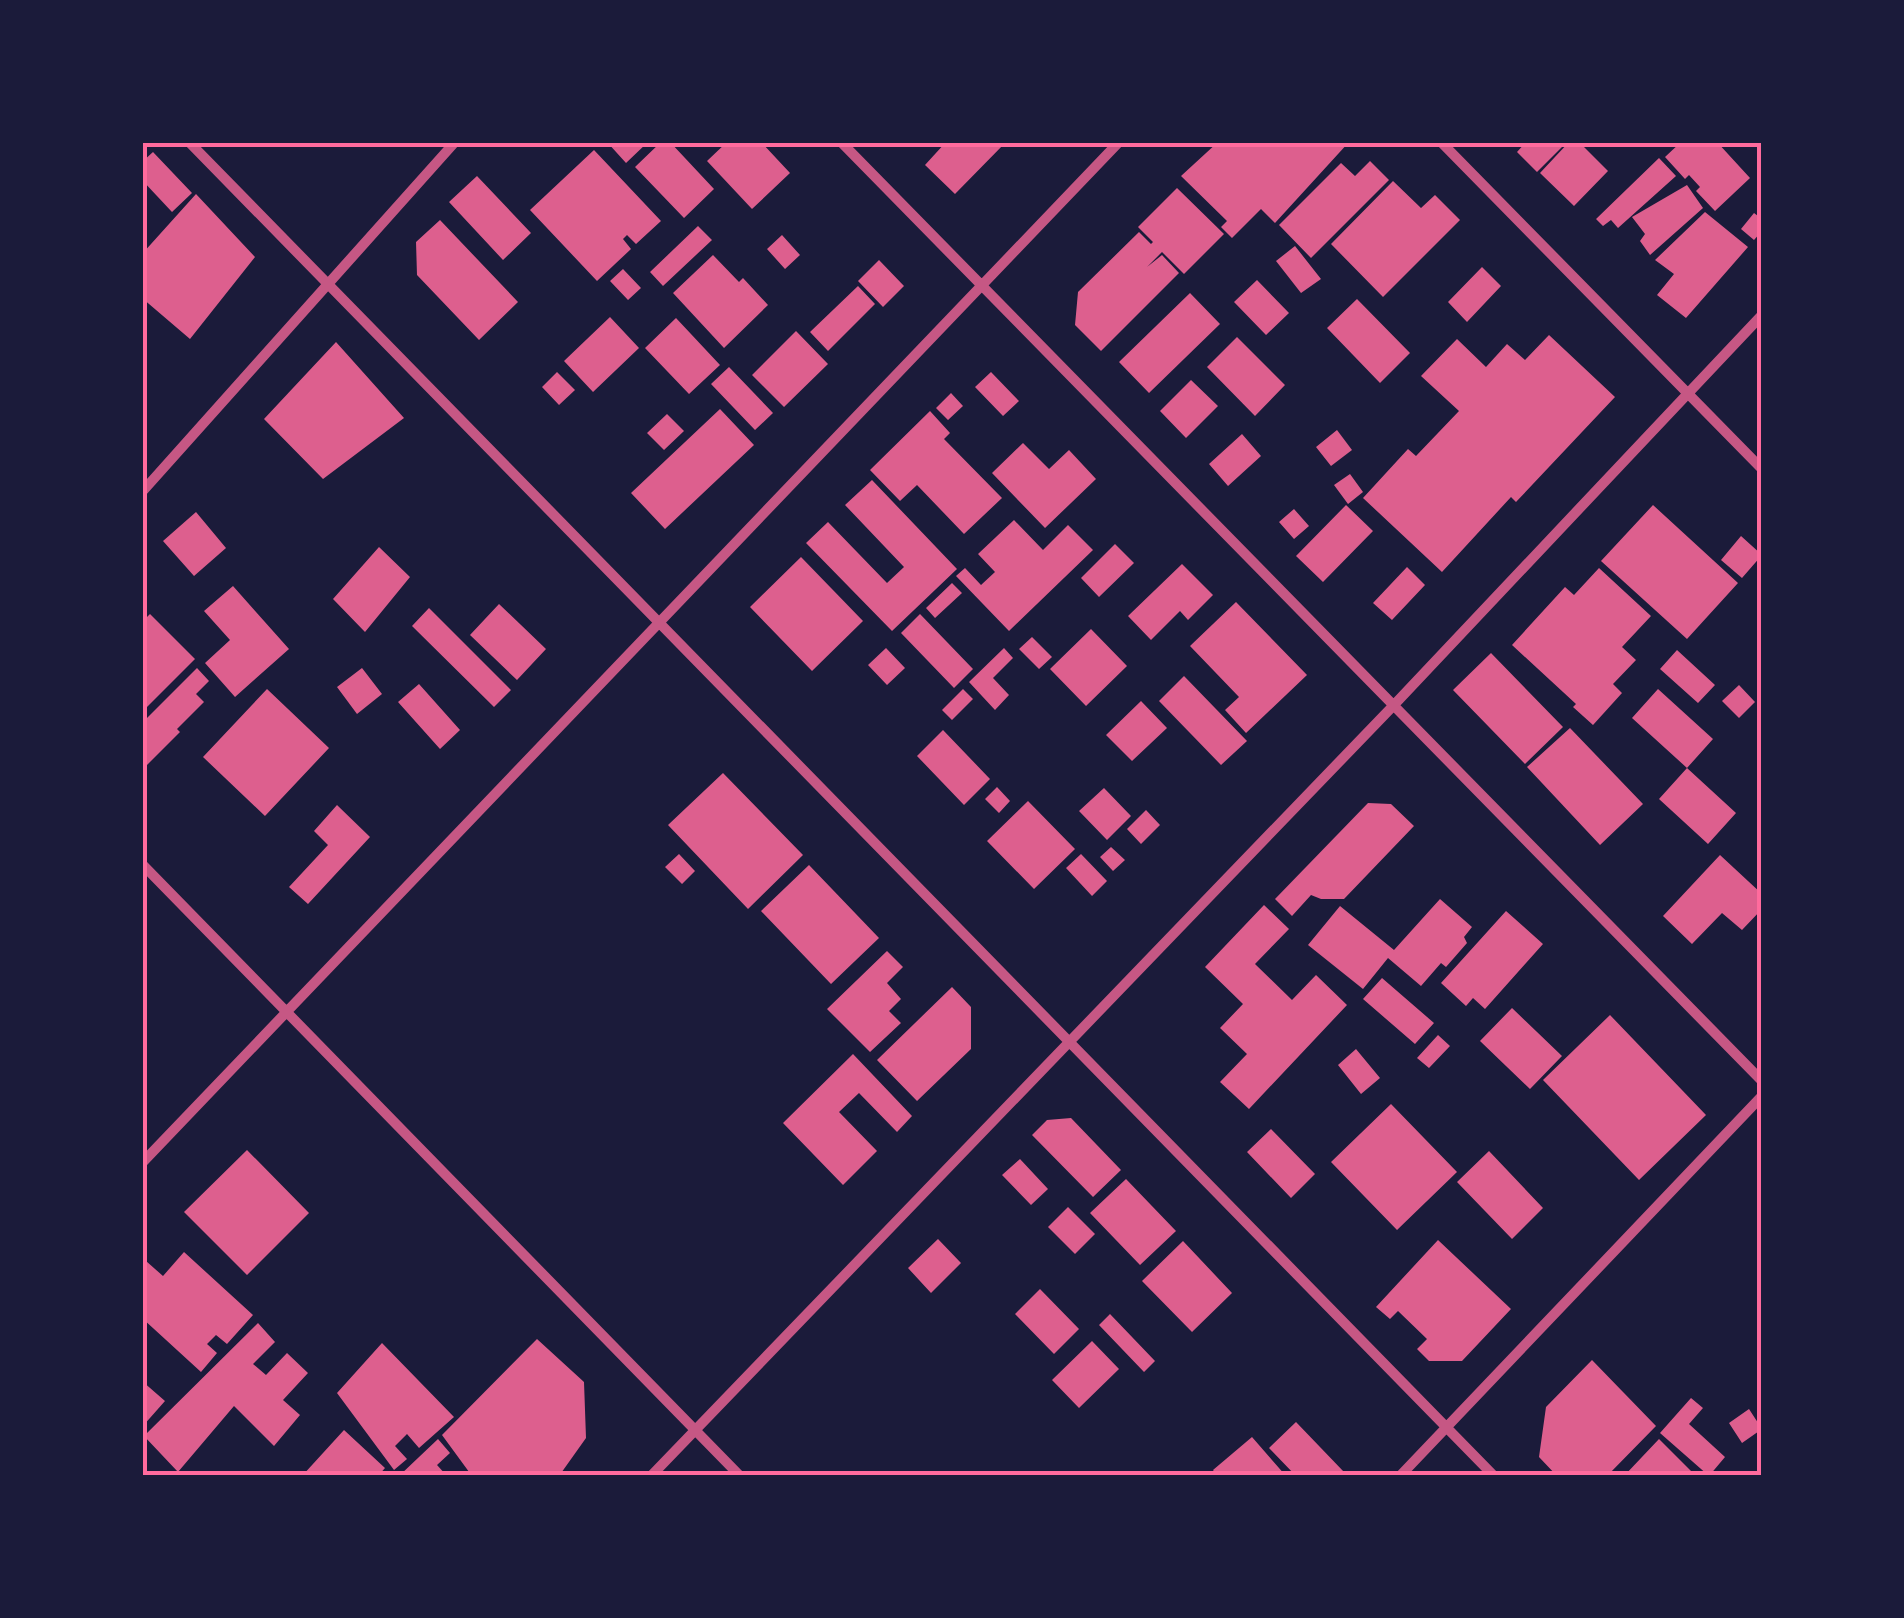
<svg xmlns="http://www.w3.org/2000/svg" width="1904" height="1618" font-family="'Playfair Display',serif">
<style>
.building{fill:#dd5f8e}
.lines{fill:none;stroke-linecap:round;stroke-linejoin:round}
.minor{stroke:#c65784;stroke-width:10}
.neatline{fill:none;stroke:#ff6b9d;stroke-width:4}
</style>
<rect width="100%" height="100%" fill="#1b1b3a"/>
<path class="building" d="M607,142H648L626,163Z
M661,142H670L714,189L684,218L635,167Z
M727,142H761L790,173L752,209L707,161Z
M946,142H1006L955,194L925,165Z
M1218,142H1349L1275,223L1261,209L1232,238L1221,227L1227,221L1181,176Z
M1526,142H1567L1537,172L1517,152Z
M1569,142H1579L1608,171L1574,206L1540,173Z
M1681,142H1717L1750,178L1715,211L1696,191L1700,187L1689,175L1685,179L1665,157Z
M594,150L661,221L636,244L627,235L623,239L631,249L597,281L530,210Z
M153,152L192,193L172,212L142,180V162Z
M1659,158L1676,176L1618,228L1611,220L1603,226L1596,219Z
M1370,161L1389,180L1311,258L1279,225L1341,163L1355,176Z
M477,176L531,233L503,260L449,202Z
M1393,181L1421,208L1435,195L1460,220L1383,297L1331,244Z
M1687,185L1703,208L1650,255L1640,241L1645,234L1632,217Z
M1177,188L1224,234L1184,274L1162,252L1147,267L1162,255L1179,273L1101,351L1075,325L1078,292L1139,232L1151,244L1153,242L1138,227Z
M196,194L255,257L190,339L142,298V254Z
M1705,212L1748,247L1686,318L1657,295L1674,274L1655,260Z
M1754,213L1762,219V231L1754,240L1741,229Z
M440,220L518,302L479,340L417,275L416,242Z
M698,226L712,240L663,286L650,272Z
M782,235L800,255L785,269L767,249Z
M1295,246L1321,279L1301,293L1276,261Z
M713,255L739,282L743,278L768,305L724,348L673,293Z
M879,260L904,286L883,307L858,281Z
M1482,267L1501,286L1467,322L1448,302Z
M623,269L641,288L628,300L610,281Z
M1257,280L1289,313L1266,335L1234,302Z
M858,286L875,304L828,351L810,332Z
M1190,293L1220,324L1149,393L1119,362Z
M1357,299L1410,353L1380,383L1327,328Z
M610,317L639,348L593,392L564,361Z
M676,318L720,365L689,394L645,348Z
M796,331L828,364L784,407L752,375Z
M1549,335L1615,397L1516,502L1511,497L1442,572L1363,498L1408,449L1416,456L1459,411L1421,376L1457,339L1486,367L1507,344L1525,360Z
M1237,337L1285,385L1255,416L1207,367Z
M336,342L404,418L323,479L264,419Z
M729,367L773,413L755,430L711,384Z
M557,372L575,390L559,405L542,387Z
M991,372L1019,401L1003,416L975,387Z
M1191,380L1218,406L1186,438L1160,411Z
M951,393L963,406L948,420L936,408Z
M720,409L754,445L665,529L631,493Z
M930,411L950,433L944,439L1002,498L964,534L917,485L900,501L870,470Z
M667,414L684,431L664,450L647,433Z
M1337,430L1352,450L1331,466L1316,447Z
M1242,434L1261,456L1228,486L1209,464Z
M1023,443L1049,469L1069,450L1096,479L1045,528L992,473Z
M1350,474L1363,492L1348,504L1334,485Z
M872,480L957,569L892,631L806,543L828,522L887,583L904,567L845,505Z
M1346,505L1373,531L1323,582L1296,556Z
M1653,505L1738,583L1687,639L1601,561Z
M1294,509L1309,526L1294,539L1279,522Z
M196,512L226,548L194,576L163,541Z
M1014,520L1043,550L1068,525L1093,550L1009,631L956,576L965,568L981,585L995,572L978,554Z
M1741,536L1762,555L1742,578L1721,560Z
M1115,544L1134,563L1099,597L1081,578Z
M379,547L410,577L365,632L333,599Z
M801,557L863,621L812,671L750,607Z
M1182,564L1213,595L1188,620L1180,611L1151,640L1128,616Z
M1407,567L1425,585L1392,620L1373,603Z
M1599,568L1651,616L1622,647L1636,660L1613,684L1622,693L1593,725L1573,707L1576,704L1512,645L1565,587L1574,595Z
M952,583L962,593L935,618L926,608Z
M233,586L289,649L235,697L205,663L230,640L204,611Z
M1236,602L1307,675L1246,733L1225,710L1239,697L1190,646Z
M499,604L546,649L517,680L470,635Z
M429,608L511,690L494,707L412,626Z
M150,614L195,659L142,712V622Z
M920,614L973,669L954,688L901,633Z
M1091,629L1127,666L1086,706L1050,669Z
M1032,637L1052,657L1039,669L1019,649Z
M886,648L905,668L887,685L868,665Z
M1004,648L1013,658L993,678L1009,695L995,710L969,682Z
M1677,650L1715,685L1698,703L1660,669Z
M1491,653L1563,727L1525,764L1453,690Z
M197,668L209,681L196,694L204,702L177,729L180,732L142,770V723Z
M362,668L382,694L357,714L337,687Z
M1184,676L1247,741L1221,765L1159,701Z
M419,684L460,730L440,749L398,702Z
M1739,685L1755,702L1739,718L1722,701Z
M267,689L329,748L265,816L203,757Z
M963,689L973,699L952,720L942,710Z
M1658,689L1713,739L1687,768L1736,813L1708,844L1659,799L1687,768L1632,718Z
M1141,701L1167,728L1132,761L1106,735Z
M1570,728L1643,804L1600,845L1527,767Z
M943,730L990,779L964,805L917,756Z
M723,773L803,855L748,909L668,825Z
M997,787L1010,801L999,813L985,799Z
M1104,788L1131,816L1107,840L1079,811Z
M1028,801L1075,849L1034,889L987,841Z
M1368,803L1391,804L1414,826L1344,899H1321L1311,895L1292,916L1275,899Z
M337,805L370,837L308,904L289,887L328,845L314,831Z
M1146,810L1160,825L1141,844L1127,829Z
M1111,847L1125,860L1113,871L1100,857Z
M679,854L695,871L682,884L665,867Z
M1081,854L1107,881L1092,896L1066,868Z
M1720,855L1762,894V909L1742,930L1722,913L1692,944L1663,916Z
M809,865L879,938L831,984L761,911Z
M1440,899L1472,927L1464,937L1467,943L1446,967L1441,963L1421,986L1388,958L1363,989L1308,945L1340,906L1394,950Z
M1264,905L1289,929L1255,964L1292,1000L1316,975L1347,1005L1249,1109L1220,1082L1247,1054L1220,1028L1243,1004L1205,967Z
M1506,911L1543,944L1485,1009L1473,998L1466,1006L1441,983Z
M887,951L903,967L887,983L901,999L889,1011L901,1023L870,1052L827,1009Z
M1382,978L1434,1023L1415,1044L1363,999Z
M952,987L971,1007V1049L917,1101L877,1060Z
M1512,1008L1562,1056L1530,1089L1480,1041Z
M1610,1015L1706,1115L1639,1180L1543,1080Z
M1438,1035L1450,1046L1429,1068L1417,1058Z
M1356,1049L1380,1078L1361,1094L1338,1065Z
M853,1054L912,1116L897,1132L859,1093L839,1112L877,1151L843,1185L783,1123Z
M1391,1104L1457,1172L1397,1230L1331,1162Z
M1071,1118L1121,1170L1093,1197L1032,1135L1047,1120Z
M1271,1129L1315,1174L1291,1198L1247,1152Z
M247,1150L309,1213L247,1275L184,1212Z
M1489,1151L1543,1208L1512,1239L1457,1182Z
M1020,1159L1048,1189L1031,1205L1002,1175Z
M1126,1179L1176,1231L1140,1265L1090,1213Z
M1068,1207L1095,1234L1075,1254L1048,1227Z
M938,1239L961,1263L931,1293L908,1268Z
M1438,1240L1511,1309L1462,1361H1429L1417,1349L1427,1339L1398,1311L1390,1319L1376,1307Z
M1183,1241L1232,1293L1192,1332L1142,1281Z
M184,1252L253,1315L227,1344L216,1335L207,1344L217,1353L201,1372L142,1318V1265L146,1261L163,1276Z
M1040,1289L1079,1329L1054,1354L1015,1314Z
M1110,1314L1155,1361L1144,1372L1099,1325Z
M258,1323L275,1342L253,1364L266,1375L287,1353L308,1373L283,1400L300,1415L274,1446L234,1406L178,1472L144,1436Z
M537,1339L584,1382L586,1438L559,1476H472L442,1435Z
M1092,1341L1119,1369L1079,1408L1052,1380Z
M382,1343L454,1417L419,1448L407,1434L395,1446L407,1459L394,1470L337,1393Z
M1592,1360L1656,1426L1607,1476H1557L1539,1457L1546,1407Z
M142,1381L165,1401L142,1427Z
M1691,1398L1703,1408L1689,1424L1725,1457L1709,1476L1660,1433Z
M1749,1409L1762,1429L1742,1443L1729,1423Z
M1296,1422L1344,1472L1340,1476H1296L1269,1448Z
M344,1430L385,1468L378,1476H302Z
M1252,1437L1286,1476H1217L1213,1470Z
M438,1439L450,1453L437,1465L447,1476H399Z
M1659,1439L1696,1476H1624Z"/>
<g class="lines">
<path class="minor" d="M189,142L1494,1476
M841,142L1762,1081
M1441,142L1762,469
M142,492L455,142
M142,864L740,1476
M142,1163L1119,142
M651,1476L1393,706L1762,315
M1400,1476L1762,1096"/>
</g>
<rect width="1904" height="1618" fill="none" stroke="#1b1b3a" stroke-width="290"/>
<rect x="145" y="145" width="1614" height="1328" class="neatline"/>
</svg>
